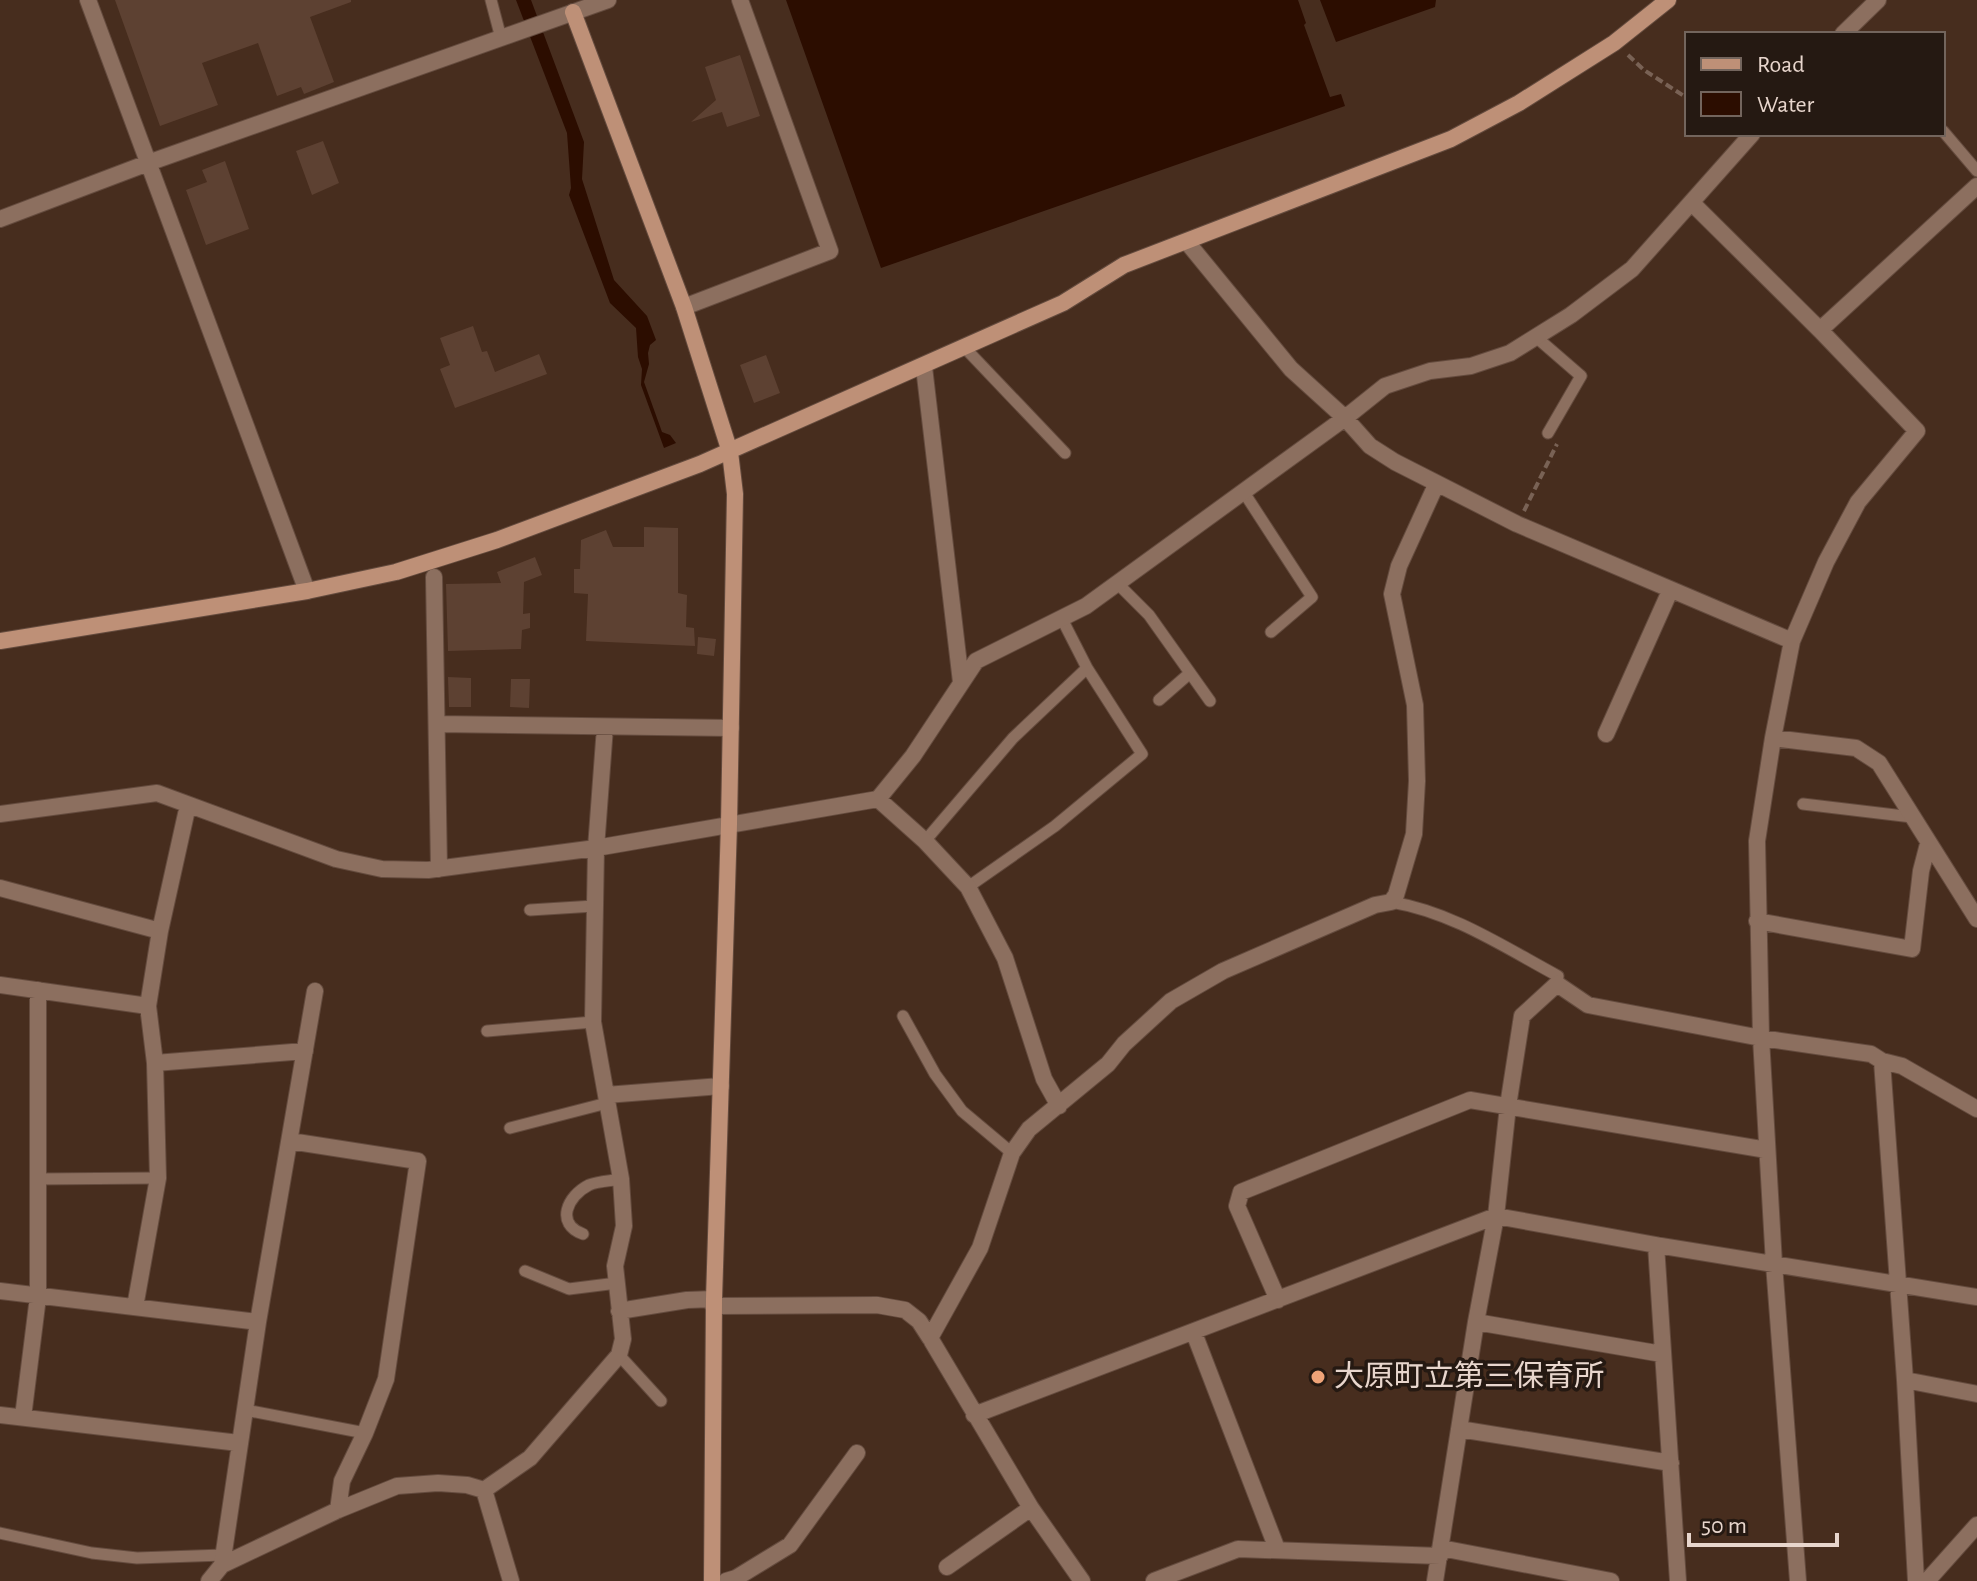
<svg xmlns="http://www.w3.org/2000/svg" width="1977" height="1581" font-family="'Alegreya Sans','Noto Sans JP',sans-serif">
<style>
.water{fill:#2c0d00}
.building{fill:#5d4132}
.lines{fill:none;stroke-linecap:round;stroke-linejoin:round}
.lane-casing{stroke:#644b3e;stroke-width:13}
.street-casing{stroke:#644b3e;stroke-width:18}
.secondary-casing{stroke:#644b3e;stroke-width:18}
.path{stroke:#796255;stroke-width:4;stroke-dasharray:8 4;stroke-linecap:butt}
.lane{stroke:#8c6f5f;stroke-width:11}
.street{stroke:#8c6f5f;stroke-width:16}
.secondary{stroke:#be9077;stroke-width:16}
.poi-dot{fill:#efa378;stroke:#251912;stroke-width:3}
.labels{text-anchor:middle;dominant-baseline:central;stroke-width:7;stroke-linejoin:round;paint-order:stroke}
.poi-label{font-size:30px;fill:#e8d6cd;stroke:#251912;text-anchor:start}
</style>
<rect width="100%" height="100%" fill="#472d1e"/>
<path class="water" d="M516,0H531L584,142L582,179L614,280L647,316L656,340L650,345L648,353L649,364L644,382L662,432L670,435L676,443L664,448L641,385L642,369L638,357L636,328L610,303L569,195L571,188L567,133Z
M786,0H1298L1306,23L1304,25L1330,97L1341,94L1345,106L881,268Z
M1320,0H1436L1435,7L1336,42Z"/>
<path class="building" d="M115,0H351V2L310,17L334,82L304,94L301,87L277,96L258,43L202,63L218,105L160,126Z
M740,55L760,116L727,127L722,112L691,122L716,100L705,67Z
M323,141L339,183L312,195L296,151Z
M225,161L249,229L206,245L186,190L207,182L202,170Z
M473,326L482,352L487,351L495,372L539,354L547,374L455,408L440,369L450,365L440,338Z
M766,355L780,393L754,403L740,365Z
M644,527L678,528V593L687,595L686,627L694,628L695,646L586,641L588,594L574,593V569H580L581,540L606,530L613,547H644Z
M535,557L542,575L524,582L523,614L530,613V628L522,630L521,649L448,651L446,584L501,583L497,572Z
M698,637L716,639L714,656L697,654Z
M448,677L471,678V707H449Z
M511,679H530L529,708L510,707Z"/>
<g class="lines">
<defs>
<path id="lane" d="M491,0L501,38
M1943,131L1977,171
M1536,337L1581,376L1548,433
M965,348L1065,453
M1243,491L1312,597L1271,632
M1117,583L1149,615L1210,701
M1159,700L1190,673
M1803,804L1912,817
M925,841L1013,738L1087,668
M968,887L1055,826L1142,754L1087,668L1062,619
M1391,902C1452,912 1504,947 1558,976L1557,984
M530,910L594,906
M903,1016L935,1074L962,1111L1012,1153
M487,1031L593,1022
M510,1128L607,1103
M37,1179L158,1178
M583,1234C555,1224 567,1196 589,1185C598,1181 611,1181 621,1179
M525,1271L569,1289L617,1283
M619,1355L661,1401
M245,1410L365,1433
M0,1533L92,1553L137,1558L223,1555"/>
<path id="street" d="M88,0L307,591
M1843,34L1878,0
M1693,204L1820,330L1917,431L1858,502L1826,562L1792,641L1773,738L1757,841L1761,1038L1774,1264L1798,1581
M0,219L148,163L608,0
M1187,242L1291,369L1345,418L1370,446L1395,462L1517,524L1792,641
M684,307L830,251L740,0
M1820,330L1977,186
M924,367L961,682
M434,577L439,869
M437,724L731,728
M1606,734L1670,591
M1773,738L1856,748L1879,763L1977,919
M878,799L925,841L968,887L1005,958L1044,1079L1059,1106
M0,814L157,793L336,859L382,869L428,870L596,848L878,799L913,756L976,661L1086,606L1345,418L1385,386L1430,371L1471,366L1510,353L1571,315L1632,269L1752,134
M0,888L160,931
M1757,921L1912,949L1921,871L1928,844
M0,985L148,1006L155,1063L158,1178L135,1307
M148,1006L160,931L188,805
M1882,1061L1902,1066L1977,1109
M155,1063L305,1051
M606,1095L721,1086
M290,1141L418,1161L386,1379L365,1433L342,1481L338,1510
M1656,1245L1678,1581
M0,1291L258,1322
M1278,1300L1237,1206L1241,1192L1470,1100L1767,1150
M713,1306L877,1305L905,1310L919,1321L930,1338L1031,1508L1082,1581
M619,1311L687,1300L714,1299
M1476,1322L1662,1354
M1194,1333L1277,1549
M930,1338L980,1248L1012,1153L1029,1129L1108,1064L1124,1044L1171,1001L1223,971L1375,905L1391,902L1396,895L1414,834L1417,781L1415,705L1392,594L1399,566L1436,485
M1905,1380L1977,1394
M0,1415L239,1443
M974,1415L1496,1216L1656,1245L1977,1297
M23,1417L38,1297V990
M1459,1429L1671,1463
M484,1490L511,1581
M1441,1548L1611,1581
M222,1565L258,1322L315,991
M947,1567L1031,1508
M209,1581L222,1565L338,1510L397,1486L438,1483L467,1485L484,1490L530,1458L619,1355L623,1339L615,1266L624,1226L621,1179L593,1022L596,848L605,727
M726,1581L736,1578L790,1545L857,1453
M1154,1581L1238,1549L1440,1556
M1435,1581L1476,1322L1496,1216L1508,1106L1522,1016L1557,984L1588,1005L1761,1038L1871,1054L1882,1061L1905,1380L1916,1581
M1927,1581L1977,1525"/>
<path id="secondary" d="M573,12L684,307L730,452L735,494L729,824L714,1299L712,1581
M0,641L307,591L396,572L497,540L700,464L1063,303L1124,265L1451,139L1519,103L1614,43L1668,0"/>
</defs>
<use href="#lane" class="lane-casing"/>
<use href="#street" class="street-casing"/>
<use href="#secondary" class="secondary-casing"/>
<path class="path" d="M1628,55L1644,70L1687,98
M1524,511L1557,444"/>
<use href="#lane" class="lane"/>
<use href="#street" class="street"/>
<use href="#secondary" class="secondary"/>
</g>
<circle class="poi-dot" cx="1318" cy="1377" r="8"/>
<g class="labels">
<g class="poi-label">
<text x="1334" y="1377">大原町立第三保育所</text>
</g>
</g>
<rect x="1685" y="32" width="260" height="104" fill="#251912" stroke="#73655d" stroke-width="2"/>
<rect x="1701" y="58" width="40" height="12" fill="#be9077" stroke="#73655d" stroke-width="2"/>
<text x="1757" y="72" font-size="24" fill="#e8d6cd">Road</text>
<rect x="1701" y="92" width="40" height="24" fill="#2c0d00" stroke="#73655d" stroke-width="2"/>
<text x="1757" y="112" font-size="24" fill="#e8d6cd">Water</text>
<path d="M1689 1533v12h148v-12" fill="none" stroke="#e8d6cd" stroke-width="4"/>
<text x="1701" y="1533" font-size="24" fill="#e8d6cd" stroke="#251912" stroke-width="6" paint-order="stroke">50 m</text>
</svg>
